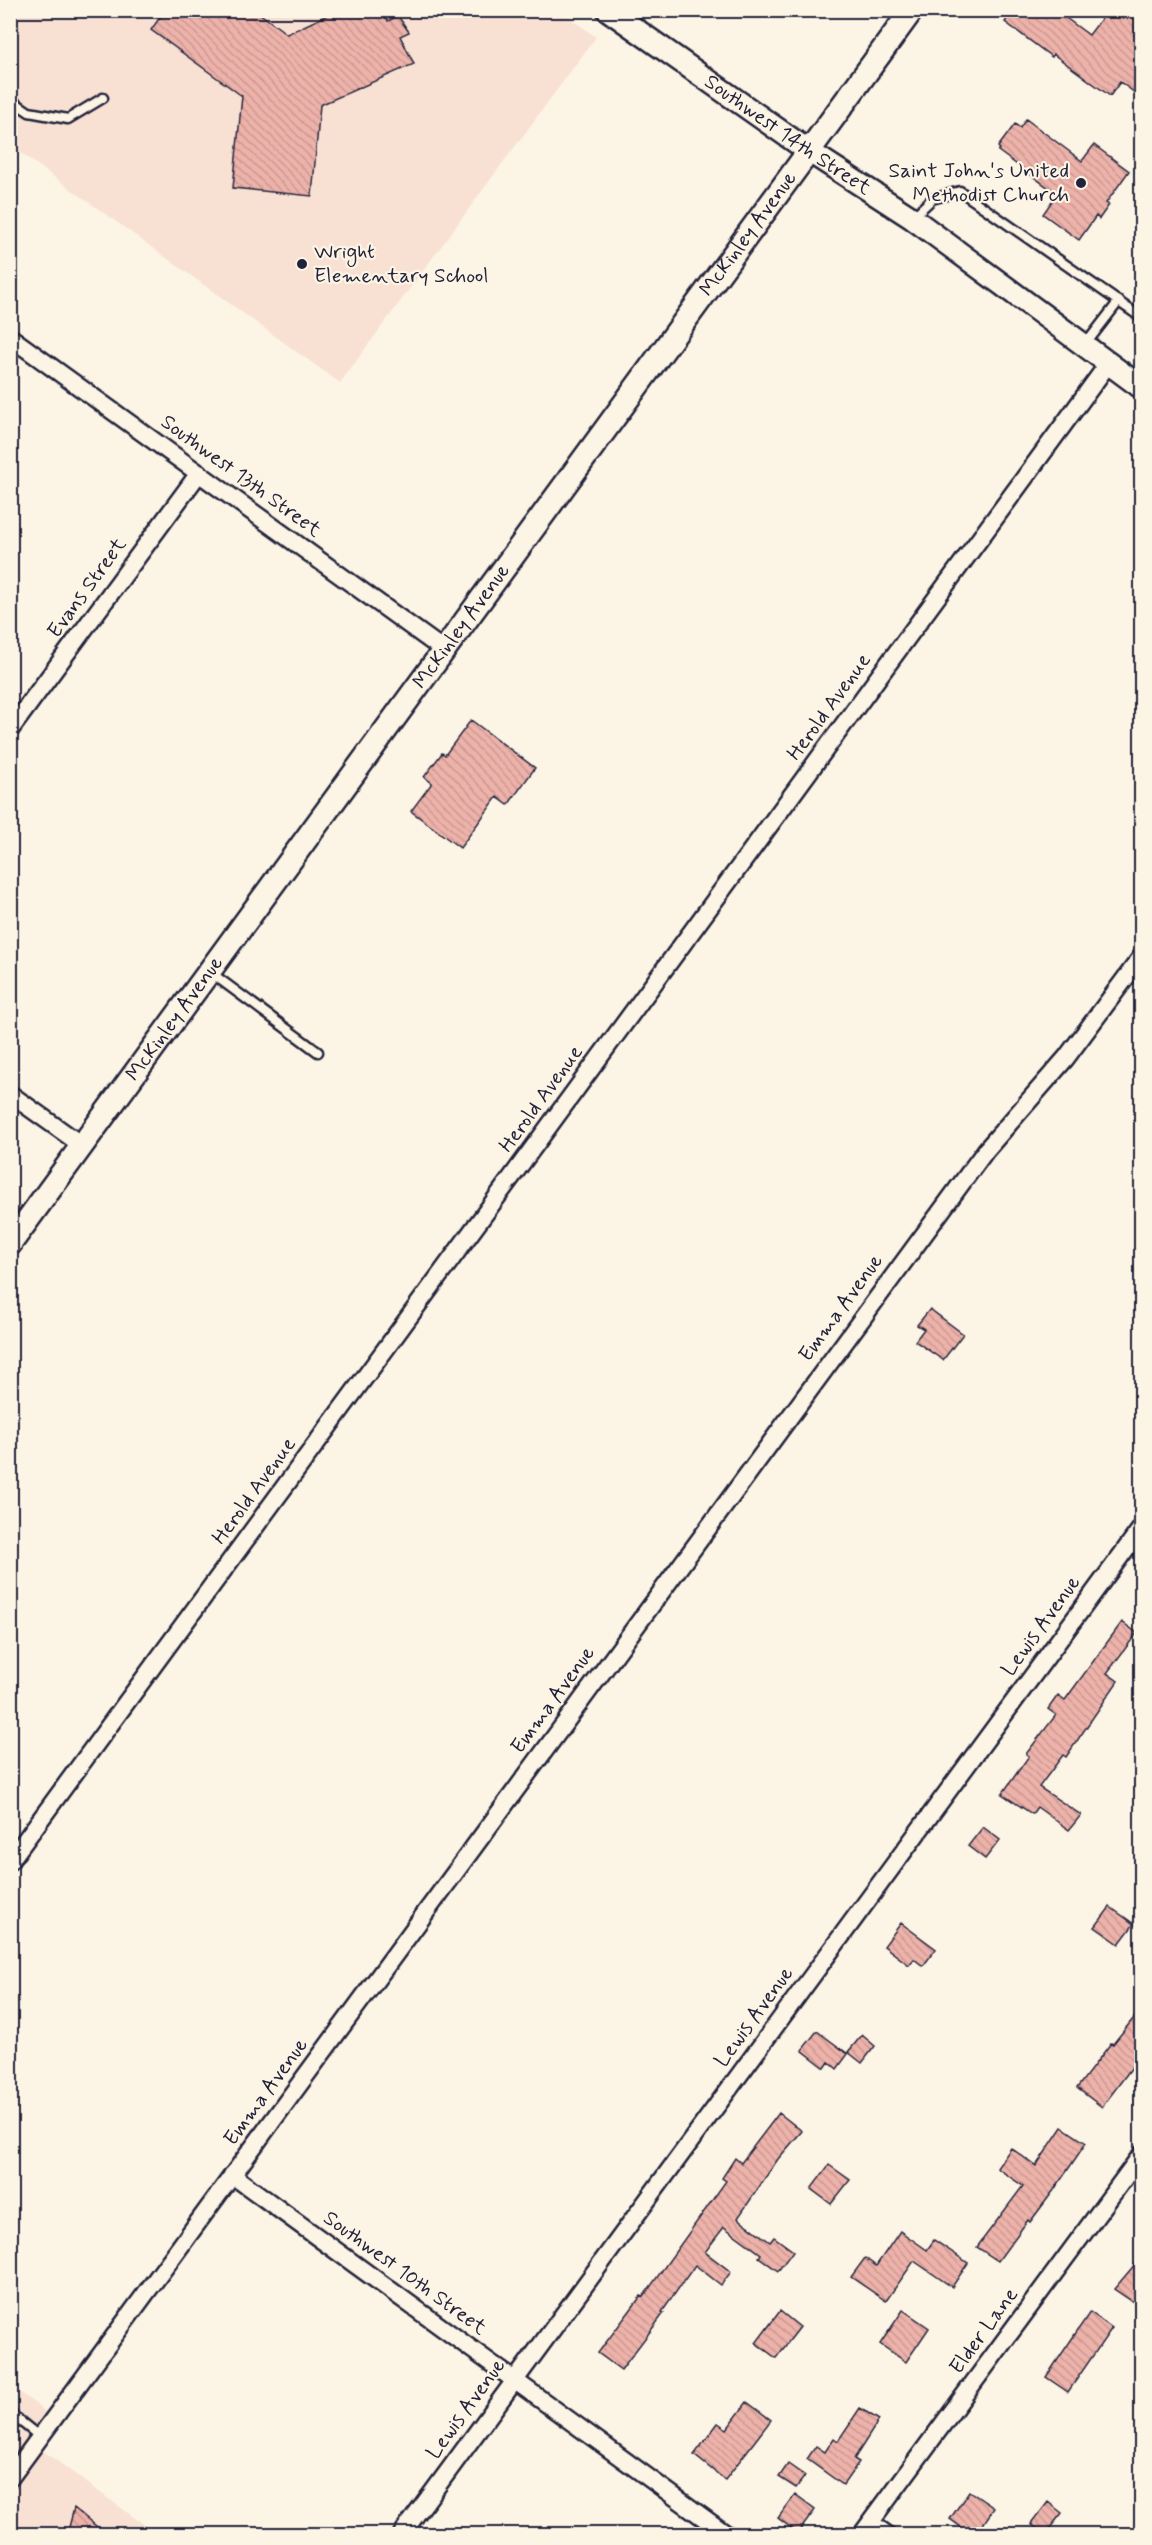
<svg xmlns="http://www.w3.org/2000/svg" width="1152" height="2545" font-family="Mynerve,sans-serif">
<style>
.built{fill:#f8e1d3}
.building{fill:url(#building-back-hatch);stroke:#22223b;stroke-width:1.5}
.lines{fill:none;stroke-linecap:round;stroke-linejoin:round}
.service-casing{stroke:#22223b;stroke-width:13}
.minor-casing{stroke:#22223b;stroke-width:21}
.tertiary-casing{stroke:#22223b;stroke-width:26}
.secondary-casing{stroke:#22223b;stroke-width:27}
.service{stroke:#fcf5e5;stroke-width:8}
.minor{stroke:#fcf5e5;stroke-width:16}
.tertiary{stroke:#fcf5e5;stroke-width:21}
.secondary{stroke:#fcf5e5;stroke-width:22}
.poi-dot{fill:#22223b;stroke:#fcf5e5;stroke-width:2}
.labels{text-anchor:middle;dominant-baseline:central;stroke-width:4.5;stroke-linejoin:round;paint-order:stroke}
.street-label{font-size:21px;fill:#22223b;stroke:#fcf5e5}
.poi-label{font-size:21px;fill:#22223b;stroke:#fcf5e5;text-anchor:end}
</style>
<defs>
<pattern id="building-back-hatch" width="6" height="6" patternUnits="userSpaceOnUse" patternTransform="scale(1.5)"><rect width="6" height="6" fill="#edb2aa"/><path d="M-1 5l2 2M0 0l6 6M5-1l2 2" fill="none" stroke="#cb9993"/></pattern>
</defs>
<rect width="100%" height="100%" fill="#fcf5e5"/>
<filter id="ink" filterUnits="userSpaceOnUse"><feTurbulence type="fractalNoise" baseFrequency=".0167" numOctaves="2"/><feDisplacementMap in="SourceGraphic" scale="12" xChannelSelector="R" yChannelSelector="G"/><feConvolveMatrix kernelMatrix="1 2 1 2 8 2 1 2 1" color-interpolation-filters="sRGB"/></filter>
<g filter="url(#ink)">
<path class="built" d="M559,10L596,37L340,383L11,146V11Z
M10,2385L54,2418L35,2445L157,2534H11Z"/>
<path class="building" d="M165,10H255L287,34L338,10H384L388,21L398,16L409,32L400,36L414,64L320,105L312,196L233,188L242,96L151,30Z
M1013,10H1055L1089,35L1108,10H1127L1142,21V98L1120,82L1110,96L1053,54L1052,57L1005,22Z
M1026,119L1082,161L1094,145L1129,171L1106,203L1109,205L1099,219L1096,216L1079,240L1043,214L1057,194L998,151L1000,149L998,147L1015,124L1020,128Z
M471,720L535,768L508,805L497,797L460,848L411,811L432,783L424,777L442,753L445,755Z
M930,1309L963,1334L943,1360L915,1341L924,1329L917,1325Z
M1122,1622L1137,1633L1107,1673L1118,1681L1066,1757L1063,1755L1039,1787L1081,1815L1069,1830L1037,1807L1032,1814L1002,1794L1029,1756L1026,1754L1056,1715L1048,1709L1058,1695L1065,1700Z
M983,1827L1000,1840L985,1859L968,1846Z
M1110,1907L1134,1924L1119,1944L1095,1927Z
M901,1923L936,1949L923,1966L914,1959L909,1965L884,1946Z
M1142,2008V2054L1102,2107L1077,2088L1111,2043L1113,2044Z
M817,2031L848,2054L837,2069L829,2062L825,2068L802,2050Z
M862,2035L875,2046L862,2063L848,2052Z
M779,2113L802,2131L778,2159L738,2218L770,2242L774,2237L793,2251L778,2271L759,2257L761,2254L724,2227L705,2252L731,2272L721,2285L695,2265L662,2312L664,2313L621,2370L598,2353L641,2296L643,2297L726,2181L722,2178L735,2158L741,2163Z
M1062,2127L1086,2143L1054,2190L1030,2222L1028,2220L998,2261L977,2247L1023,2186L997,2168L1011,2148L1036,2166Z
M829,2165L850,2180L831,2204L811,2189Z
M900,2231L927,2250L934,2240L968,2263L952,2287L914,2261L886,2301L851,2277L865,2258L876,2266Z
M1142,2256V2308L1114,2289Z
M903,2310L929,2328L906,2362L880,2344Z
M780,2311L800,2327L776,2358L756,2343Z
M1090,2312L1112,2328L1068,2392L1046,2377Z
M747,2402L771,2420L725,2480L694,2455L718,2423L727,2429Z
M860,2408L879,2420L854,2459L859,2462L843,2485L807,2459L816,2446L825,2452L834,2438L838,2441Z
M788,2464L805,2476L796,2488L779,2477Z
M969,2491L994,2508L976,2535H972L950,2519Z
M795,2495L815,2510L798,2533L778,2518Z
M1048,2502L1062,2513L1045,2534L1031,2524Z
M74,2508L107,2535H67Z"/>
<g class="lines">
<defs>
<path id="service" d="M10,99L29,112L68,119L103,98
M912,218L932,199L960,191L1142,318
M1085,345L1119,301
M210,972L318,1052
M10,2413L40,2437
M10,2429L18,2419"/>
<path id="minor" d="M10,337L445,651
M10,730L199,473
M10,1094L83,1146
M10,1861L1108,364
M232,2175L726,2534
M10,2478L986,1150L1066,1058L1142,956
M871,2523L886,2534
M402,2534L1142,1527
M862,2534L1142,2154"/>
<g id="tertiary">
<path id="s1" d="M608,10L810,152L912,218L1142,388"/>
</g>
<g id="secondary">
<path id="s2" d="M10,1244L912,10"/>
</g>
</defs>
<use href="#service" class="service-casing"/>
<use href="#minor" class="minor-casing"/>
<use href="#tertiary" class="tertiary-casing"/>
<use href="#secondary" class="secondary-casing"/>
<use href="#service" class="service"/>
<use href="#minor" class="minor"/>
<use href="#tertiary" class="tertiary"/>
<use href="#secondary" class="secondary"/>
</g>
</g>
<g class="poi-dot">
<circle cx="1081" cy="183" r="6"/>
<circle cx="302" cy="264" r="6"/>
</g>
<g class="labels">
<g class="street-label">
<text stroke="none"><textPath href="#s1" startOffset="219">Southwest 14th Street</textPath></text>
<text stroke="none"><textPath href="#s2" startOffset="1251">McKinley Avenue</textPath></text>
<text transform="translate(241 476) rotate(36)">Southwest 13th Street</text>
<text transform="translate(87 588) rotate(-54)">Evans Street</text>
<text stroke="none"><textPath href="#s2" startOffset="765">McKinley Avenue</textPath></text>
<text transform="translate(829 707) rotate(-54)">Herold Avenue</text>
<text stroke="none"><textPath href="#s2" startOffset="279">McKinley Avenue</textPath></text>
<text transform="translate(541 1099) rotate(-54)">Herold Avenue</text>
<text transform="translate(841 1308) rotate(-54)">Emma Avenue</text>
<text transform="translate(254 1491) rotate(-54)">Herold Avenue</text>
<text transform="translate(1041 1626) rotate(-54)">Lewis Avenue</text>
<text transform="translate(553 1700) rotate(-54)">Emma Avenue</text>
<text transform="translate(754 2017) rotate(-54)">Lewis Avenue</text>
<text transform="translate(266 2092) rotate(-54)">Emma Avenue</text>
<text transform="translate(405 2273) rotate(36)">Southwest 10th Street</text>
<text transform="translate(984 2331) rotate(-54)">Elder Lane</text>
<text transform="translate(466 2409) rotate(-54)">Lewis Avenue</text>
</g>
<g class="poi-label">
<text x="1069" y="171">Saint John's United<tspan x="1069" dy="24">Methodist Church</tspan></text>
<text x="314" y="252" text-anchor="start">Wright<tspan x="314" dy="24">Elementary School</tspan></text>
</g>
</g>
<rect width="1152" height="2545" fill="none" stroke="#fcf5e5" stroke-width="36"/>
<rect x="18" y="18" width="1116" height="2509" fill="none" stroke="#22223b" stroke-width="2" filter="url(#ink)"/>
</svg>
